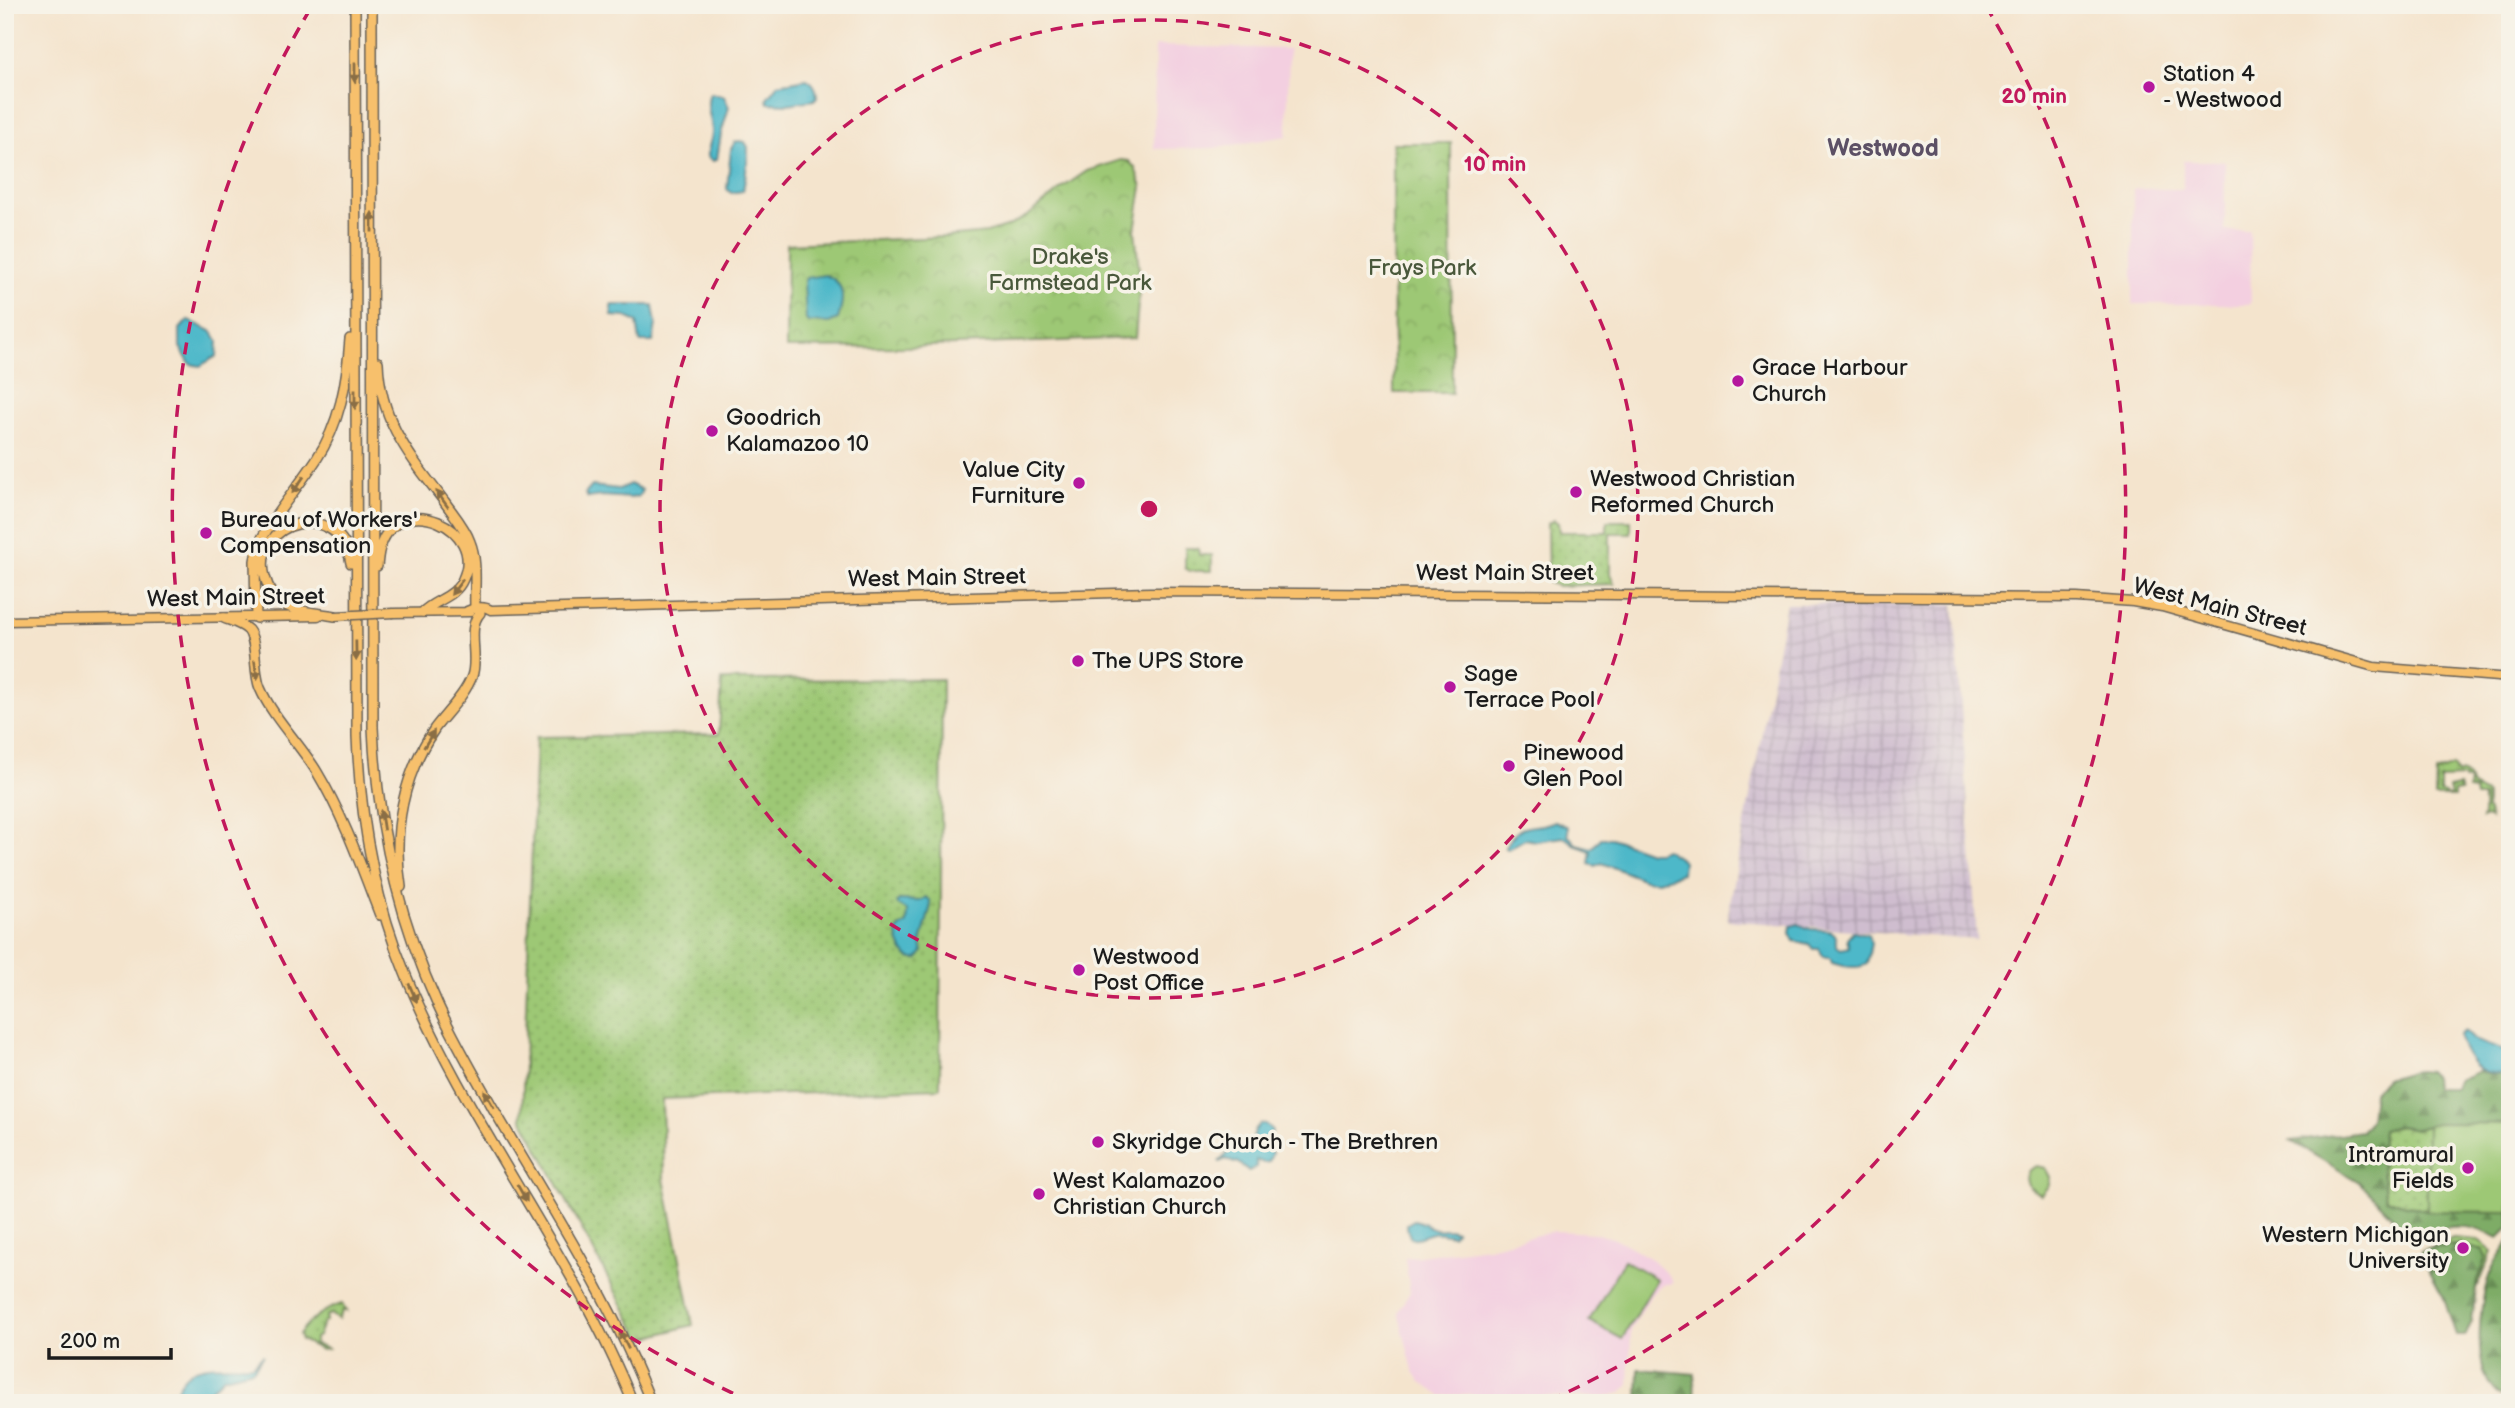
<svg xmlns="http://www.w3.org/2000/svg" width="2515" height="1408" font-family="'Balsamiq Sans',sans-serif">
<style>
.built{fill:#f3cfe0}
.industrial{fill:url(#industrial-grid)}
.grass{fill:url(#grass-dots);stroke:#5c7248;stroke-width:2}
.forest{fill:url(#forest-firs);stroke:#4d6441;stroke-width:2}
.park{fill:url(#park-crowns);stroke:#5c7248;stroke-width:2}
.garden{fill:#9dc874;stroke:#5c7248;stroke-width:2}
.water{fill:#4db8c9;stroke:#346a72;stroke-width:2}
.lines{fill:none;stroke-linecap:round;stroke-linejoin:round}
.primary-casing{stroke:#68625a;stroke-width:11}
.motorway-casing{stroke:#68625a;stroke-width:12}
.primary{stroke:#f7c06c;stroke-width:8}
.motorway{stroke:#f7c06c;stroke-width:9}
.primary-bridge-casing{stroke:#68625a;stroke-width:11;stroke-linecap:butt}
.primary-bridge{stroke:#f7c06c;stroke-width:8}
.oneway{fill:#8a6e44}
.ring{fill:none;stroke:#c2185b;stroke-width:3.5;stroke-dasharray:12 9}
.poi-dot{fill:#b5179e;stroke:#f7f3e8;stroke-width:2.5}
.labels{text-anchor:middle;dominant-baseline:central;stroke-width:7;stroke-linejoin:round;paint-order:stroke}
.poi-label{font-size:23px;fill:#1c1c1c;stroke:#f7f3e8;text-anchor:start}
.park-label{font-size:23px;fill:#49583b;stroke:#f7f3e8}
.street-label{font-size:23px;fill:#1c1c1c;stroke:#f7f3e8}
.neighbourhood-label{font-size:24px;font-weight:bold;fill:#5c5065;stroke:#f7f3e8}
.centre{fill:#c2185b;stroke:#f7f3e8;stroke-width:3.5}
.ring-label{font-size:21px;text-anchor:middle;font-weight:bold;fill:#c2185b;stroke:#f7f3e8;stroke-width:7;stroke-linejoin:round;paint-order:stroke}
</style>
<defs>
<pattern id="industrial-grid" width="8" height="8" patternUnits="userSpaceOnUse" patternTransform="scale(1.75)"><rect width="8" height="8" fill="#cfbdcf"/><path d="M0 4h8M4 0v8" fill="none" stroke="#b1a2b1"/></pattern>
<pattern id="grass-dots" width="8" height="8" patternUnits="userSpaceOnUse" patternTransform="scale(1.75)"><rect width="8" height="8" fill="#9dc874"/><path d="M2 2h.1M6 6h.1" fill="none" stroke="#87ab64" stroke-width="1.8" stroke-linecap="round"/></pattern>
<pattern id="forest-firs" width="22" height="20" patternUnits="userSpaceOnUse" patternTransform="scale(1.75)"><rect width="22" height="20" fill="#7eac66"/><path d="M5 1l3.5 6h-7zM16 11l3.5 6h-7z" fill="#668b53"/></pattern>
<pattern id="park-crowns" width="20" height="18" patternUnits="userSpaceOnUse" patternTransform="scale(1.75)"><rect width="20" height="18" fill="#9dc874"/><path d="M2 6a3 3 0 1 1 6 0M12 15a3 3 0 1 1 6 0" fill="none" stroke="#87ab64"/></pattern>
</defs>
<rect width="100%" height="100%" fill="#f7f3e8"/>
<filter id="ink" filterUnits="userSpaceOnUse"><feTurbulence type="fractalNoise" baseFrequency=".0143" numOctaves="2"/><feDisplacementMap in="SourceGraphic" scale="14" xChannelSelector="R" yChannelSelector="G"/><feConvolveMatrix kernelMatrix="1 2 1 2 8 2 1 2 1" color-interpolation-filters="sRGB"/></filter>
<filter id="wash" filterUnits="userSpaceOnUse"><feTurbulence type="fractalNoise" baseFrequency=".00686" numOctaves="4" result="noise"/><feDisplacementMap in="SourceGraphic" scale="28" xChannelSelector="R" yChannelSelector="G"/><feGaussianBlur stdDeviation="1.57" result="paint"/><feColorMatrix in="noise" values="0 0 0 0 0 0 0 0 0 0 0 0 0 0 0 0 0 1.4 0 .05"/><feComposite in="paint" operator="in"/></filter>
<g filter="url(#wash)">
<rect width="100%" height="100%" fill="#f4e4cd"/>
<path class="built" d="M1155,46L1289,49L1287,136L1214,148L1154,149Z
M2183,161H2225V231H2250L2251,304H2133V189H2183Z
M1554,1231L1594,1233L1616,1239L1650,1258L1668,1275L1673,1283L1661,1285L1651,1295L1631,1330L1629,1386L1620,1393L1605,1397L1499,1396L1484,1398L1468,1394L1441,1396L1420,1381L1413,1370L1398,1312L1410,1292L1405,1258L1488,1247Z"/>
<path class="industrial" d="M1786,604H1954L1977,940L1727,920Z"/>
<path class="grass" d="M1554,520L1558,523L1559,532H1607V521H1631V533H1610V574L1614,584L1557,586L1548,582L1547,524Z
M1185,548H1198L1199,555H1212V571H1190L1185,568Z
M942,679L940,1088L662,1099L664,1179L693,1325L641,1339L522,1118L536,737L719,734L722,680Z
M2453,766L2457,775L2461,773L2468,778L2472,787L2486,794V810L2488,811L2490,819L2486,817L2482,819C2485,811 2482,804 2483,797H2476L2475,791L2468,790L2469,781H2463V778L2440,779V793L2445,794L2446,797L2451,796L2449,789L2459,787L2461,791L2454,792V797H2435L2436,773Z
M2427,1125V1211L2386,1199L2381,1163L2382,1130L2399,1126L2417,1129Z
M2453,1238L2477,1240L2492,1251L2477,1287V1280L2482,1269L2461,1244L2426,1249Z
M342,1304L346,1311L343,1310L338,1319L330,1314L326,1316V1321L323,1323L318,1336L315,1338L314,1344L327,1349L321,1350L301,1340L299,1334C309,1320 325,1309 342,1304Z"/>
<path class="forest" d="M2417,1071L2429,1072L2433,1077L2434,1088H2455L2458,1080L2479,1071L2487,1074L2510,1075V1124L2436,1123L2417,1129L2399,1126L2382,1130L2381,1163L2386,1199L2427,1211L2510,1212V1227L2499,1238C2477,1228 2457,1221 2433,1232C2426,1235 2421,1240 2413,1241L2391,1215L2359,1182L2291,1141L2361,1131L2370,1120L2373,1093L2386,1078C2397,1078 2406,1072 2417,1071Z
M2510,1241V1324H2506L2504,1331H2501L2502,1382L2505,1383V1388L2510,1392V1400C2468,1391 2478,1303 2490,1274C2494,1262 2502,1252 2510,1241Z
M2461,1244L2483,1251L2486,1257L2477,1280L2472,1321L2466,1335H2456L2443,1296L2420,1253L2422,1250Z
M1639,1369L1695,1374L1694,1403H1638Z"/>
<path class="park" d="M1393,143H1451L1452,393H1394Z
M1121,160L1129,161L1135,168L1142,187L1135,230L1140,281L1135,338L906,347L786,348L787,244L945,237L987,233L1009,226L1029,215L1062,188L1087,171Z"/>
<path class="garden" d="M2437,1123L2510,1124V1212L2427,1211V1125Z
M2036,1166L2045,1168L2050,1177L2049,1185L2041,1195C2030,1189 2020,1183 2028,1170Z
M1624,1260L1657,1279L1622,1339L1589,1321Z"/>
<path class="water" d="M807,79C814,83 817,89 817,97L814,100L788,104L768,103L767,98L778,84Z
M710,93L724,96L729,107L721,134L717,159L713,161L708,157C707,148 711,143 712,134C713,120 704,107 710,93Z
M740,141L745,142L748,147C748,158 745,180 743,191L731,193L727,189L731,149L735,142Z
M825,275C846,282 844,300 838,319L829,323L808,322L806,320L804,282L806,278Z
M611,305H653L656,324L653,342H640L637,322L626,317L612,316Z
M188,320L211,331L218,341L217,356L200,366L190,364L180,347V329Z
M630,484L642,490L639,496L631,498L602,496L588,498L585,494L592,486L619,489Z
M1555,821L1568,827V835L1576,844L1592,848L1601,838H1611L1650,852H1657L1665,849L1683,861L1682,873L1658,881L1645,880L1602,863L1595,866L1589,864L1591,851L1575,845L1564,837L1536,841L1525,839L1508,849L1505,848C1522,817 1532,832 1555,821Z
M926,897L930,900L931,905L921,943L923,952L918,959C905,962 895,940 898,930C900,927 904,926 907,923L908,911L898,905L897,902L899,900L920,901Z
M1798,924C1803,926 1806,928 1811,929C1823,931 1838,925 1837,946L1841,949L1849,947L1847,938L1853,931L1868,934L1871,943L1867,964C1857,970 1842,966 1832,963L1830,958L1823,956L1819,949H1813L1809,944L1794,941L1790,933L1791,926Z
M2464,1031L2473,1040L2507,1052L2510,1051V1075C2489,1075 2478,1074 2467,1055C2463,1048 2459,1043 2459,1035Z
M1260,1124H1265L1271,1129L1272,1132L1266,1138V1145L1272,1153L1269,1162L1264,1163L1256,1160L1257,1167L1249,1171L1237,1162L1234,1163L1226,1159L1219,1162L1231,1150L1250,1148L1255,1130Z
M1414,1220C1423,1221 1429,1229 1437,1229C1446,1230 1448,1227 1456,1231L1452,1235C1446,1234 1439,1232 1433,1233C1420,1236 1408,1247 1407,1224Z
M263,1355L253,1370L224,1377L196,1403H174C179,1356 218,1367 253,1365Z"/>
</g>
<g filter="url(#ink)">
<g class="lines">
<defs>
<path id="primary" d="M467,611C475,607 483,605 491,610L1150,592L2077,598L2133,602L2162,607L2374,667L2510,678
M393,613L470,612
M5,621L318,616"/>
<path id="motorway" d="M355,5L357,736C360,817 374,898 405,973C466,1124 572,1252 633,1403
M372,5L373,727C377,824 398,917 438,1005C454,1040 474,1074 493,1108C549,1204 611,1299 651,1403
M378,362C380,422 410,456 444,501C453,514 465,527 470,542C478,562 474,586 475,607
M377,566C378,559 378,552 381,545C400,490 487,527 463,579C455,598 436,599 423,612
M335,616C320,613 301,613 287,606C276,600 268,589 265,577C250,520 340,497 351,563
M224,618C231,621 242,624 248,630C258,642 253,672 260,688C273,718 300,744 317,772C344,817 361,866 380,915
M256,618L255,561L258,546C273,515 297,489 316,460C340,424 347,382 350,339
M401,887C392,831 403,775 435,728C447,712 465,695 472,676C479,657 466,628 480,613"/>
</defs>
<use href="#primary" class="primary-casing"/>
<use href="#motorway" class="motorway-casing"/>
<use href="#primary" class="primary"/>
<use href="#motorway" class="motorway"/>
<defs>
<path id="primary-bridge" d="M335,616L393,613"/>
</defs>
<use href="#primary-bridge" class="primary-bridge-casing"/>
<use href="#primary-bridge" class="primary-bridge"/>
</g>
<defs><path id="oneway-solid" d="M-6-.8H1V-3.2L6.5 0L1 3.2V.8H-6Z" transform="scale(1.75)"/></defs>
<g class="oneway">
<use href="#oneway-solid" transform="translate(355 73) rotate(90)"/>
<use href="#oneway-solid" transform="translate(372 222) rotate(-90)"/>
<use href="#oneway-solid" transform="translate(355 399) rotate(90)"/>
<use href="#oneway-solid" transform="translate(298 485) rotate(125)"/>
<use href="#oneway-solid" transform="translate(442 499) rotate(-126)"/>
<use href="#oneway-solid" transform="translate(457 587) rotate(127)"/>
<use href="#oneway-solid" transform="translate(356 651) rotate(89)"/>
<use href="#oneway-solid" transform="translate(256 670) rotate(81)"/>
<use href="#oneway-solid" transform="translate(429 739) rotate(-59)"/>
<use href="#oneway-solid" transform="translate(382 820) rotate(-99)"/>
<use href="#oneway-solid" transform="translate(413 993) rotate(66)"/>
<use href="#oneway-solid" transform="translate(489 1099) rotate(-120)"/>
<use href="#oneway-solid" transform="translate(522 1193) rotate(60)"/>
<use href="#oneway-solid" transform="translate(624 1340) rotate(-116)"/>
</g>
</g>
<g class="ring">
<circle cx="1149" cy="509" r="489"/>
<path d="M752 1402A977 977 0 0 1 312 6M1986 6A977 977 0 0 1 1546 1402"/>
</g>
<g class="poi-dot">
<circle cx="2149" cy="87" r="7"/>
<circle cx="1738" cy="381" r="7"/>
<circle cx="712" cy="431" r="7"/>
<circle cx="1079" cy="483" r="7"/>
<circle cx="1576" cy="492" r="7"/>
<circle cx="206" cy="533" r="7"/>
<circle cx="1078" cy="661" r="7"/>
<circle cx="1450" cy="687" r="7"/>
<circle cx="1509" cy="766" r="7"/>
<circle cx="1079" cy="970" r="7"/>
<circle cx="1098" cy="1142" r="7"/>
<circle cx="2468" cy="1168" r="7"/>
<circle cx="1039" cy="1194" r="7"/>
<circle cx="2463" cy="1248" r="7"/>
</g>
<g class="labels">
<g class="poi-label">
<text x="2163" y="74">Station 4<tspan x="2163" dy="26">- Westwood</tspan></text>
<text x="1752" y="368">Grace Harbour<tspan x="1752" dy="26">Church</tspan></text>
<text x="726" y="418">Goodrich<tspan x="726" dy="26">Kalamazoo 10</tspan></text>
<text x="1065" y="470" text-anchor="end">Value City<tspan x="1065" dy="26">Furniture</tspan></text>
<text x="1590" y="479">Westwood Christian<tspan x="1590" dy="26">Reformed Church</tspan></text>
<text x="220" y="520">Bureau of Workers'<tspan x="220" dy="26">Compensation</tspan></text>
<text x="1092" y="661">The UPS Store</text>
<text x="1464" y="674">Sage<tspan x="1464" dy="26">Terrace Pool</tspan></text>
<text x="1523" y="753">Pinewood<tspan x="1523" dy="26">Glen Pool</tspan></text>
<text x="1093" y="957">Westwood<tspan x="1093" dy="26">Post Office</tspan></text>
<text x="1112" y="1142">Skyridge Church - The Brethren</text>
<text x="2454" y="1155" text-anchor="end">Intramural<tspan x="2454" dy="26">Fields</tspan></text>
<text x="1053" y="1181">West Kalamazoo<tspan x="1053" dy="26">Christian Church</tspan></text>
<text x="2449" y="1235" text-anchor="end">Western Michigan<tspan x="2449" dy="26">University</tspan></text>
</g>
<g class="park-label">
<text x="1070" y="257">Drake's<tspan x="1070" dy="26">Farmstead Park</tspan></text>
<text x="1422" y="268">Frays Park</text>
</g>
<g class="street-label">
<text x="1505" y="573">West Main Street</text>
<text transform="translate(937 578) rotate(-1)">West Main Street</text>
<text transform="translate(236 598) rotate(-1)">West Main Street</text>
<text transform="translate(2220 607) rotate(14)">West Main Street</text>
</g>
<g class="neighbourhood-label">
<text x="1883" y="148">Westwood</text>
</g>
</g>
<circle cx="1149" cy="509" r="10" class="centre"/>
<g class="ring-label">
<text x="2034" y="103">20 min</text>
<text x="1495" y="171">10 min</text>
</g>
<rect width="2515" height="1408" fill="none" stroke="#f7f3e8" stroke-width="28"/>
<path d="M49 1348v10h122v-10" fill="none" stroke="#1c1c1c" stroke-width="3.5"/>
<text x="60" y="1348" font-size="21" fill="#1c1c1c" stroke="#f7f3e8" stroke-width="5" paint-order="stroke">200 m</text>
</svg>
